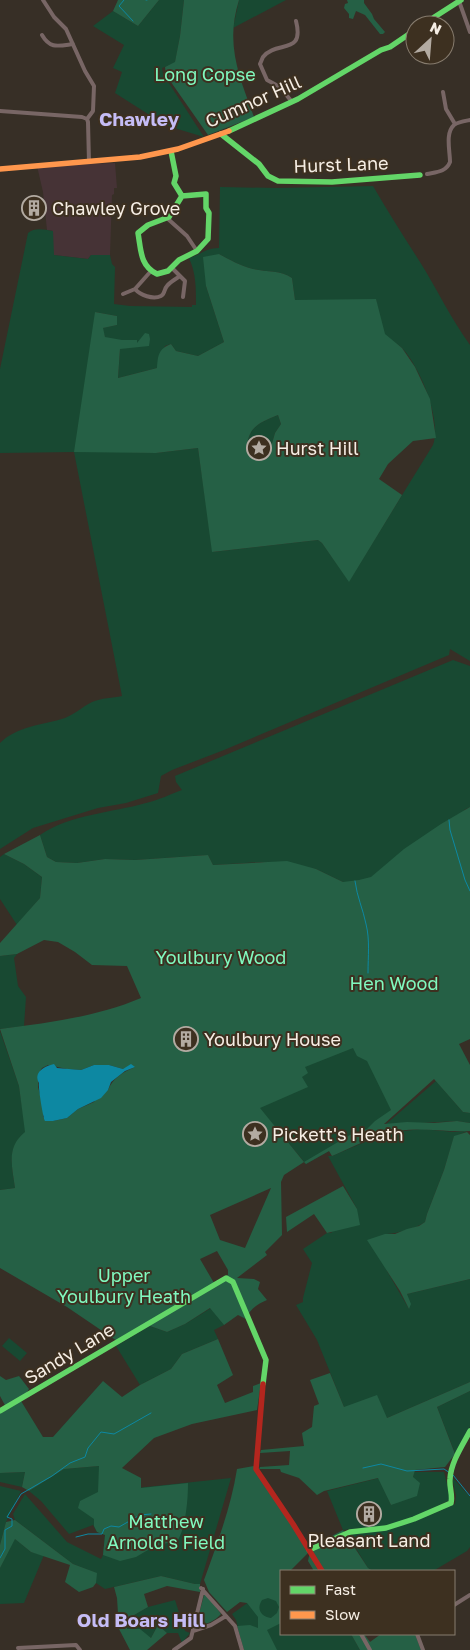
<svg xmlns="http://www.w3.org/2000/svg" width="470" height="1650" font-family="'Golos Text',sans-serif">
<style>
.commercial{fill:#463336}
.green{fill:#184932;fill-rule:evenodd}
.forest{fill:#256045;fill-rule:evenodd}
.water{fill:#0d88a2}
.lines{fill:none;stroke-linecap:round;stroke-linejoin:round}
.stream{stroke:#0d88a2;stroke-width:1}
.street{stroke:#786665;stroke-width:4}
.fast{stroke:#63d668;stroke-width:5.5}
.slow{stroke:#ff974d;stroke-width:5.5}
.jam{stroke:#b3261e;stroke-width:5.5}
.labels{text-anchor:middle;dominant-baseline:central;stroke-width:4;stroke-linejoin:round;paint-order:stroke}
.park-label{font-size:18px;fill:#80f9bf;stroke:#3d3020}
.street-label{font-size:18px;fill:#f6eee4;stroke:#3d3020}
.poi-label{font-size:18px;fill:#f6eee4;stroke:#3d3020;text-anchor:start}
.neighbourhood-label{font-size:19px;font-weight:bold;fill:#c5bcf5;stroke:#3d3020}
</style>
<rect width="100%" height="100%" fill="#372f26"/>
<path class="commercial" d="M115,163L117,188H114V194L112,195L110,255H91L88,259L53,255V231L47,230L43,192L37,166Z"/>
<path class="green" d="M159,0H184L180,36L175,63L162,68L163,74L204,137L171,127L148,114L115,93L122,72L113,68L124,45L93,26L113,11L138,26Z
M239,0H286L233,28Z
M373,186C388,212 404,237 420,262C437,289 451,319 470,345V661L450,649L449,655L224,750L172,770L161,776L158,793L126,803L98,808L33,828L0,849V743C17,726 43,725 65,718C75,714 82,707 92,702C101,698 113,698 122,696L74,452L0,453V369L28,233C35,227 45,230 53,231L54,255L88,259L91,255H110L112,264L115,267L114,304L130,306L192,307V305H196C196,288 196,273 189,258C202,254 206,248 219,248L220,187L276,188ZM219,254C230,260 241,266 253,269C266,272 281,270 292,278L295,300H376C378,309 380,326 384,334C388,340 397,343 402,348C420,367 442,420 433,445L349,581L322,543L318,540L213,552L198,448L156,453L126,452L95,312L117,316V325L102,328L105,337L120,349L118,378L157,368L165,346L171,344L176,351L198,356L224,342L206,286Z
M278,415L281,424L275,433L271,447H267L258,453L247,446C249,426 261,422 278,415Z
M453,660L470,666V807L464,810L470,817L391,1110L381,1127L338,1146L306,1164L259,1108L343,882L316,869L261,862L213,865L208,855L135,860L105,859L77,863L56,862L47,857L40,835C71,814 111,813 146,803C159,800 171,794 182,790L176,782L175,776Z
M4,854L24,864L42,877L40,898L17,925L0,899V857Z
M17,954L14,958L18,986L26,997L24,1026L0,1029V956Z
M0,1031L19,1086L26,1132C6,1147 12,1166 15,1188L0,1190Z
M436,1081L463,1112L470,1113V1123L457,1121L385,1125Z
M422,1129L454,1132L467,1131L454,1137L444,1170L427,1214L425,1222C417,1228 396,1234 385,1234L387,1271L409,1309L407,1294L470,1279V1382L387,1418L344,1407L317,1340L296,1305L303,1302V1298L312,1263L303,1249L327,1233H331L357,1209L328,1156H332L386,1133Z
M211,1308L224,1325L214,1330L218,1339L182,1354L171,1369L140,1385L116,1346L150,1326L167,1332L185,1324Z
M9,1338L27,1353L20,1361L2,1346Z
M470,1391V1427L456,1456L437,1407Z
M99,1466V1492L231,1478L200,1584H195L161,1576L105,1589L96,1583V1573L73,1564L15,1520L13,1514L25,1494L67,1542L101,1559L103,1555L105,1535L97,1532L93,1525L69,1534L41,1501L29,1491L64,1469Z
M25,1472L22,1487L0,1482V1473Z
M414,1472H444L450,1496V1500L411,1519L385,1526L343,1530L327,1491L379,1478L391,1505L413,1477Z
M452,1477L470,1497V1547L467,1551L433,1571H373L368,1568L347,1534L400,1525L432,1514L455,1504L456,1496Z
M0,1486L21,1491L6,1522L0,1545Z
M14,1538L31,1552L44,1555L24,1603L0,1604V1568Z
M281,1579V1634H351L360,1650H244L236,1620L232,1614Z
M175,1600L185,1631L190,1633L182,1643L178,1633H167L158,1625L151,1638L127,1629L129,1618L148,1607Z"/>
<path class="forest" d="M118,0H159L138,26L113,11Z
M184,0H239C225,44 239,76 254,117L208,135L166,75L165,67L175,62L180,36Z
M347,0H364V3L372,14L374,19L385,32L383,34H380L365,15L356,11L353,19L349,18V14L344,8L345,4L348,3Z
M219,254C230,260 241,266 253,269C266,272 281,270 292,278L295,300L376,299L385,334L402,348L415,367L430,399L436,438L413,441L388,464L379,479L402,495L349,582L322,543L318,540L212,552L198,448L156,453L74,452L95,312L117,316V325L103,328L105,337L122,340H137V343L145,333L149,334L150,339L149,346L120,349L118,378L157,368C158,356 158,349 171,344L176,351L198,356L224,342L206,286L203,257ZM278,415L281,424L275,433L271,447L257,453L247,446C249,426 261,422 278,415Z
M470,807V1039L459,1044L470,1065V1113L463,1112L434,1079L384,1124L407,1122L434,1123L457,1121L470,1123V1131C442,1133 413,1125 385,1134C367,1139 349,1149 332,1156L329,1151L306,1164L304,1162L284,1175L281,1182L282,1235L265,1252L267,1255L237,1278L254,1279L260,1282L258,1289L267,1300C256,1305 250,1309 246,1319L238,1315L224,1325L210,1308L185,1324L167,1332L150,1326L120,1343L67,1307L0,1268V1190L15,1188C12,1166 6,1147 25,1132L19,1086L0,1029C47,1023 96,1017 141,998L127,966L92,965L75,952L58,942L44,940L17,954L0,956V943L40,898L42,877L24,864L4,854L40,835L47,857L56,862L77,863L105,859L135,860L208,855L213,865L287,861L316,869L343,882L359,880L371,877L404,849L441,824ZM353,1048L357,1056L367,1061L391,1110L375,1121L367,1129L350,1135L304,1162L260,1108L308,1087L302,1077L308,1073L305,1067ZM48,1065L67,1069L81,1070L94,1065H109L123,1069L135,1067C123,1072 113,1078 108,1090L98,1092L96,1087L89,1086L79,1090V1095C85,1099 90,1099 97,1096L94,1102L78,1109L67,1118L53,1121L43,1117V1105L38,1087L39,1073L42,1068ZM271,1188L245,1248L220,1240L210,1215ZM217,1251L228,1270V1275L214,1283L200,1259Z
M467,1132L470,1135V1279L407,1294L411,1304L409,1309L400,1291L367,1240L385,1234H395L407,1229L419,1226L425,1222L427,1214L444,1170L454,1136Z
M343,1186L357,1209L360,1225L327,1233L314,1214L287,1232L286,1217Z
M218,1339L233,1375L217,1385L225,1403L253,1392V1386L261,1383L257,1410L192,1424L154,1438L122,1468L141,1478V1488L188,1483C188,1499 186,1526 178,1540L153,1547L136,1557L120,1561L103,1555L105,1535L97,1532L94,1526V1519L78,1508L80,1501L98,1492L99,1466L64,1469L29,1491L22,1487L25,1472L0,1473V1413L7,1409L0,1396V1376L6,1380L19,1376L29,1389L21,1401L43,1437H53L103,1381L122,1397L140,1385L171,1369L182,1354Z
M330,1373L344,1407L377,1395L387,1418L470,1382V1391L437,1407L455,1454L445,1467L415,1470L413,1477L420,1483L417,1496L391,1505L378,1478L324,1491L317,1495L299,1478L281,1472L280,1469H259L260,1467L289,1465L290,1451L260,1453L261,1450L304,1446L302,1433L312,1427L314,1406L319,1404L310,1380Z
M254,1466L309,1552L290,1571H281V1623L267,1630L277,1650H244L237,1626L250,1625L258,1628V1617L247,1603L240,1602L227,1612L209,1592L204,1580C217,1544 231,1507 237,1469ZM268,1598L276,1601L279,1607L277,1613L271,1618C261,1617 256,1609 262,1600Z
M15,1520L73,1564L97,1573L96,1583L93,1587L79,1592L65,1582L70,1565L31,1552L15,1539L0,1568V1545L6,1522Z
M343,1530L368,1568L373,1571H314L308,1561L311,1547Z
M161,1576L195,1584H200V1592L167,1586L144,1594L148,1607L129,1618L127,1629H140L151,1638L158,1625L167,1633L147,1650H130L119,1629L117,1598L114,1587Z
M206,1594L221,1614C215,1621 205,1626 196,1625L204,1595Z
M351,1634H364L370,1642L381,1634H415L421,1650H360Z"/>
<path class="water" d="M54,1064L57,1068L81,1070L94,1065H109L123,1069L131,1064L135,1067L125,1071L111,1082L108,1090L101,1098L78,1109L67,1118L53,1121H45C43,1117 38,1087 39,1083C33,1072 45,1066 54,1064Z"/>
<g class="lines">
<path class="stream" d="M124,0L119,6L133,21
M146,0H147
M449,820L450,830L465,880L470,891
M355,881C357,897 363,909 366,924C370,940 368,956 368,973
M363,1468L381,1464L407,1471L444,1469L450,1473
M453,1475L470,1496
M76,1537L88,1534H102L104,1529L111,1526L119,1527L140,1515L151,1514
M0,1558L5,1549V1530L12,1526V1519L7,1517L21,1494L52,1476L70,1463L85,1457L88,1448L101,1432L114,1434L151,1413"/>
<path class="street" d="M43,0L54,17L66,29L85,71L94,86L93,111L87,119
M459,1L470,32
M42,35C50,49 58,46 73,44
M443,92L446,109L455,124
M292,102L280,87L267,80L260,64C261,62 262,59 263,57C276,40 305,56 296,21
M0,111L82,117L87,119
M87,119L88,122L89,162
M427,174C437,172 446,172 450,162C450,151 445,133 454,125C458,122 465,121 470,120
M168,219L187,236L197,251
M172,268L185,281L183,297
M135,289L151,271
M123,294L135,289C140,295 153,300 161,296C165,294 164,289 167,286C170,282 176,279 180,276
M201,1588L235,1626L242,1650
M454,1605L470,1595
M193,1631L211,1625L226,1616
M361,1634L370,1650
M417,1634L423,1650
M18,1648L76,1645L80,1650
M174,1650L191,1638L203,1589"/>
<path class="fast" d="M422,25L461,0
M229,131L298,99L381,50L390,47L415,30
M221,134L259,164L268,176L278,181L332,182L420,175
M171,151L176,176L174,183L182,196L169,217L148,225L138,233C141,250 140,266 157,274L168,271L179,260L197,251L208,239L209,213L206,208V194L182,196
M0,1411L226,1278L233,1282L266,1360L263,1384
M309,1550L350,1532L386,1528L414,1519L451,1503C453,1495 449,1487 450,1479C451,1462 462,1446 470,1431"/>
<path class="slow" d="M0,169L140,157L178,149L229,131"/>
<path class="jam" d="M263,1384L256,1469L293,1524L322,1571"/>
</g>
<defs>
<symbol id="building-ring" viewBox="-11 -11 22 22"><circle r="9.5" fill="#3d3020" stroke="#b3aba2" stroke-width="1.5"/><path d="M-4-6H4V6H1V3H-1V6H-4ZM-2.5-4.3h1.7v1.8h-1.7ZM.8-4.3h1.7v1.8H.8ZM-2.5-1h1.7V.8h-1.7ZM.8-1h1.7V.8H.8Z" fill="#b3aba2"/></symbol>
<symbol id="sight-ring" viewBox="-11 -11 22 22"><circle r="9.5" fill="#3d3020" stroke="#b3aba2" stroke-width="1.5"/><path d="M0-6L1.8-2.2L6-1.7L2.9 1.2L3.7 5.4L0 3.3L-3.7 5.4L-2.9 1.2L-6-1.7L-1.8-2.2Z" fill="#b3aba2"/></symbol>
</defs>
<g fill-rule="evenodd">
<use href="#building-ring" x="20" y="194" width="28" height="28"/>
<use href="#sight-ring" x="245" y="434" width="28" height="28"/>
<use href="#building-ring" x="172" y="1025" width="28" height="28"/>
<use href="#sight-ring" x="241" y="1120" width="28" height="28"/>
<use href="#building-ring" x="355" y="1500" width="28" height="28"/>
</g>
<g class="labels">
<g class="park-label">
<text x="205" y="74">Long Copse</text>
<text x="221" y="957">Youlbury Wood</text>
<text x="394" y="983">Hen Wood</text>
<text x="124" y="1275">Upper<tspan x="124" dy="21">Youlbury Heath</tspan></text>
<text x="166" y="1521">Matthew<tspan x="166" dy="21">Arnold's Field</tspan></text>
</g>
<g class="street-label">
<text transform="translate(253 101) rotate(-24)">Cumnor Hill</text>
<text transform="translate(341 164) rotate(-2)">Hurst Lane</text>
<text transform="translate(69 1353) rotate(-31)">Sandy Lane</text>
</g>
<g class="poi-label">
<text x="52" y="208">Chawley Grove</text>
<text x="276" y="448">Hurst Hill</text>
<text x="204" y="1039">Youlbury House</text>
<text x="272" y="1134">Pickett's Heath</text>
<text x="369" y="1540" text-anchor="middle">Pleasant Land</text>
</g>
<g class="neighbourhood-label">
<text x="139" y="118">Chawley</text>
<text x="141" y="1619">Old Boars Hill</text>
</g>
</g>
<rect x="280" y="1570" width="175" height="65" fill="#3d3020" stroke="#877c6e"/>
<rect x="290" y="1586" width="25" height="8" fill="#63d668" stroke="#877c6e"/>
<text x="325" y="1595" font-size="15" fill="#f6eee4">Fast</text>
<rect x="290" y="1611" width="25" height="8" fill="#ff974d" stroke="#877c6e"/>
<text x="325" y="1620" font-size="15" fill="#f6eee4">Slow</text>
<g transform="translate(430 40) rotate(26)"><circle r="24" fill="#3d3020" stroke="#877c6e"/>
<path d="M0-4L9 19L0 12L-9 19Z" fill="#b3aba2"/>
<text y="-8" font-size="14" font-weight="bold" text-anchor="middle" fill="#f6eee4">N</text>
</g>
</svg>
